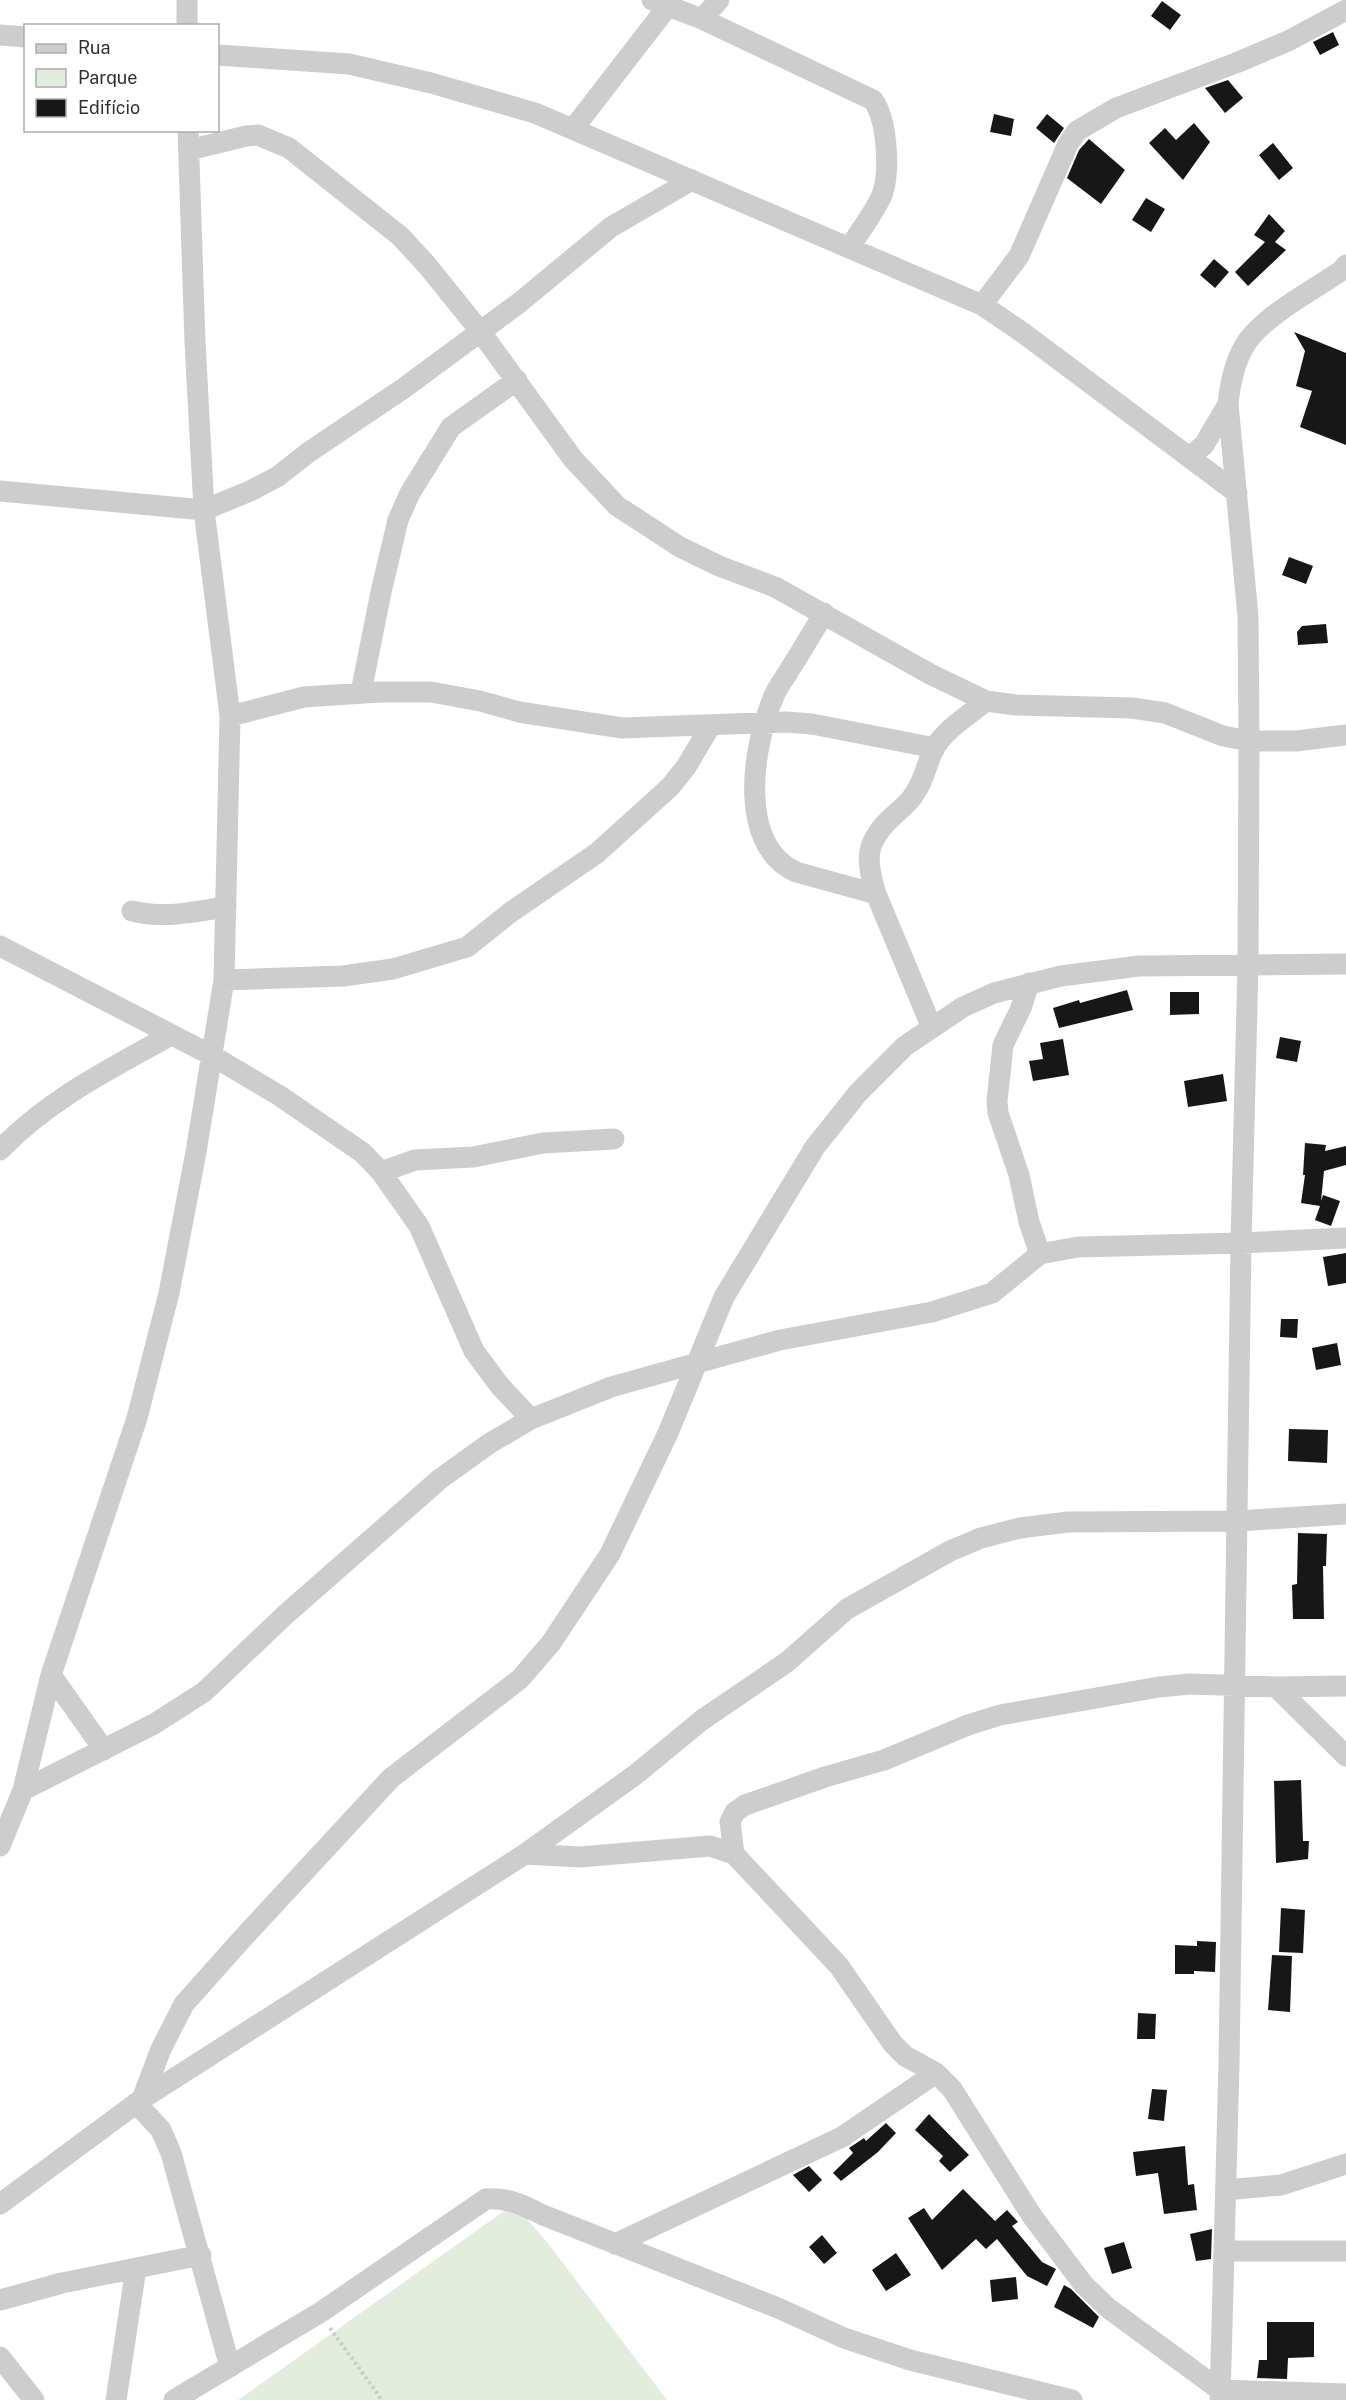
<svg xmlns="http://www.w3.org/2000/svg" width="1346" height="2400" font-family="'Public Sans',sans-serif">
<style>
.green{fill:#e3edde}
.building{fill:#171717}
.lines{fill:none;stroke-linecap:round;stroke-linejoin:round}
.path{stroke:#cdcdcd;stroke-width:4;stroke-dasharray:3 3;stroke-linecap:butt}
.minor{stroke:#cdcdcd;stroke-width:21}
</style>
<rect width="100%" height="100%" fill="#fff"/>
<path class="green" d="M514,2204L547,2242L667,2400H238Z"/>
<path class="building" d="M1162,1L1181,15L1170,30L1151,16Z
M1333,32L1339,45L1320,55L1313,42Z
M1228,80L1243,98L1225,113L1205,88Z
M994,114L1014,119L1011,136L990,132Z
M1047,114L1064,128L1054,143L1036,128Z
M1194,123L1210,142L1183,180L1149,143L1165,128L1176,140Z
M1089,139L1125,170L1101,204L1067,178L1079,150Z
M1273,143L1293,168L1279,180L1259,155Z
M1146,198L1165,209L1151,232L1132,220Z
M1269,214L1285,231L1275,242L1286,250L1248,286L1235,272L1265,242L1254,235Z
M1214,259L1229,272L1215,288L1200,275Z
M1294,332L1346,353V445L1300,427L1312,391L1296,386L1305,351Z
M1289,557L1313,566L1306,584L1282,575Z
M1326,624L1328,643L1298,645L1297,632L1302,626Z
M1127,990L1133,1010L1059,1028L1053,1008L1079,1000L1080,1003Z
M1170,992H1199V1014L1170,1015Z
M1280,1037L1301,1041L1297,1062L1276,1058Z
M1063,1039L1069,1075L1033,1081L1029,1061L1043,1059L1040,1043Z
M1223,1074L1227,1101L1188,1107L1184,1081Z
M1305,1143L1326,1145L1325,1151L1346,1146V1165L1324,1171L1321,1201L1323,1195L1340,1201L1331,1226L1315,1220L1320,1206L1301,1203L1305,1175H1303Z
M1346,1253V1283L1328,1286L1323,1257Z
M1281,1319H1298L1297,1338L1280,1337Z
M1337,1343L1341,1365L1316,1370L1312,1348Z
M1289,1429L1328,1430L1327,1463L1288,1461Z
M1298,1533L1327,1534L1326,1566H1323L1324,1619H1293L1292,1585L1297,1584Z
M1301,1780L1303,1841H1309L1308,1859L1276,1863L1274,1781Z
M1281,1908L1305,1910L1303,1953L1279,1952Z
M1197,1941L1216,1942L1215,1972L1194,1971V1974H1175V1945L1197,1946Z
M1272,1955L1292,1956L1290,2012L1268,2010Z
M1138,2013L1156,2014L1155,2039H1137Z
M1152,2089L1167,2090L1164,2121L1148,2119Z
M929,2114L969,2155L950,2172L939,2161L943,2156L915,2130Z
M886,2123L896,2133L878,2152L841,2181L833,2173L853,2153L849,2148L864,2138L866,2141Z
M1185,2146L1188,2185L1194,2184L1197,2210L1164,2214L1158,2173L1136,2176L1133,2152Z
M809,2166L822,2180L809,2192L793,2175Z
M963,2189L995,2221L1007,2210L1018,2222L1012,2226L1042,2262L1056,2269L1047,2286L1027,2276L997,2239L986,2249L976,2239L942,2270L908,2218L924,2208L932,2220Z
M1212,2229L1211,2259L1196,2261L1190,2234Z
M822,2235L837,2253L824,2264L809,2247Z
M1124,2242L1132,2268L1112,2274L1104,2248Z
M896,2253L911,2275L886,2291L872,2270Z
M1016,2277L1018,2299L992,2302L990,2280Z
M1064,2285L1071,2289L1099,2317L1093,2328L1054,2307Z
M1267,2322H1314V2357L1288,2358L1287,2379L1257,2378L1259,2360H1267Z"/>
<g class="lines">
<path class="path" d="M330,2328L382,2400"/>
<path class="minor" d="M652,0L702,19L873,100C887,119 890,169 883,192C879,206 858,234 849,248
M702,19L719,0
M187,26V0
M0,35L26,37
M218,55L349,64L431,83L535,113L982,305L1019,330L1237,493
M573,129L668,6
M189,150L246,136L258,135L289,148L400,236L426,264L480,331L573,459L617,506L680,547L719,566L775,587L930,674L986,701L1016,705L1132,708L1165,713L1223,736L1249,741H1296L1346,735
M982,305L1019,256L1068,144L1077,131L1116,108L1236,63L1288,41L1346,10
M1189,457L1204,445L1228,404
M0,491L204,510L250,491L277,477L309,452L404,388L519,303L611,227L692,180
M824,613C813,632 802,650 790,669C785,678 778,686 774,696C753,745 736,844 796,872L876,894
M361,692L381,592L398,520L410,493L451,427L517,380
M230,716L304,697L380,692H431L480,701L519,712L622,728L786,722L812,724L935,748
M132,911C166,919 192,912 226,907
M0,946L211,1055L280,1096L363,1153L381,1172L419,1226L474,1351L500,1386L531,1419
M224,980L343,976L393,969L467,947L511,912L597,853L670,787L686,767L711,725
M1029,983L1021,1008L1003,1045L997,1101L998,1113L1019,1175L1029,1222L1040,1254
M932,1028L876,894C865,859 865,842 893,816C901,809 910,802 915,793C925,779 927,761 935,747C947,728 969,715 986,701
M0,1150C49,1099 110,1069 171,1035
M381,1172L415,1160L473,1157L543,1143L614,1139
M51,1675L104,1750
M1346,1686L1276,1687L1190,1684L1159,1687L1000,1715L968,1725L884,1760L825,1777L745,1805L735,1812L730,1822L734,1854L839,1966L893,2044L905,2056L936,2073L952,2089L1032,2216L1084,2285L1108,2308L1220,2390L1346,2394
M1276,1687L1346,1756
M23,1790L154,1724L204,1692L285,1615L440,1479L490,1443L531,1419L611,1387L697,1363L780,1340L932,1312L992,1293L1040,1254L1078,1247L1241,1243L1346,1238
M0,1846L23,1790L51,1675L137,1418L169,1293L196,1152L224,980L230,716L204,510L195,342L188,130
M525,1854L580,1857L710,1846L734,1854
M142,2099L161,2049L184,2004L242,1939L391,1778L520,1679L551,1643L610,1554L668,1433L724,1297L815,1147L858,1093L905,1046L963,1007L994,993L1061,976L1139,966L1346,964
M136,2103L161,2130L171,2153L230,2367
M1226,2190L1281,2185L1346,2164
M0,2204L142,2099L525,1854L635,1775L702,1720L787,1662L847,1609L950,1551L981,1538L1020,1528L1068,1522L1237,1521L1346,1514
M615,2244L842,2137L936,2073
M1224,2251H1346
M0,2300L62,2283L201,2255
M0,2357L34,2400
M116,2400L136,2268
M174,2400L321,2312L486,2199C509,2197 524,2206 543,2215L778,2308L844,2338L910,2360L1072,2400
M1220,2400L1229,2064L1241,1243L1248,965L1249,741L1248,616L1228,404C1230,384 1234,363 1245,345C1262,317 1313,290 1341,271L1346,265"/>
</g>
<rect x="24" y="24" width="195" height="108" fill="#ffffff" stroke="#acacac" stroke-width="1.5"/>
<rect x="36" y="44" width="30" height="9" fill="#cdcdcd" stroke="#acacac" stroke-width="1.5"/>
<text x="78" y="54" font-size="18" fill="#303030">Rua</text>
<rect x="36" y="69" width="30" height="18" fill="#e3edde" stroke="#acacac" stroke-width="1.5"/>
<text x="78" y="84" font-size="18" fill="#303030">Parque</text>
<rect x="36" y="99" width="30" height="18" fill="#171717" stroke="#acacac" stroke-width="1.5"/>
<text x="78" y="114" font-size="18" fill="#303030">Edifício</text>
</svg>
